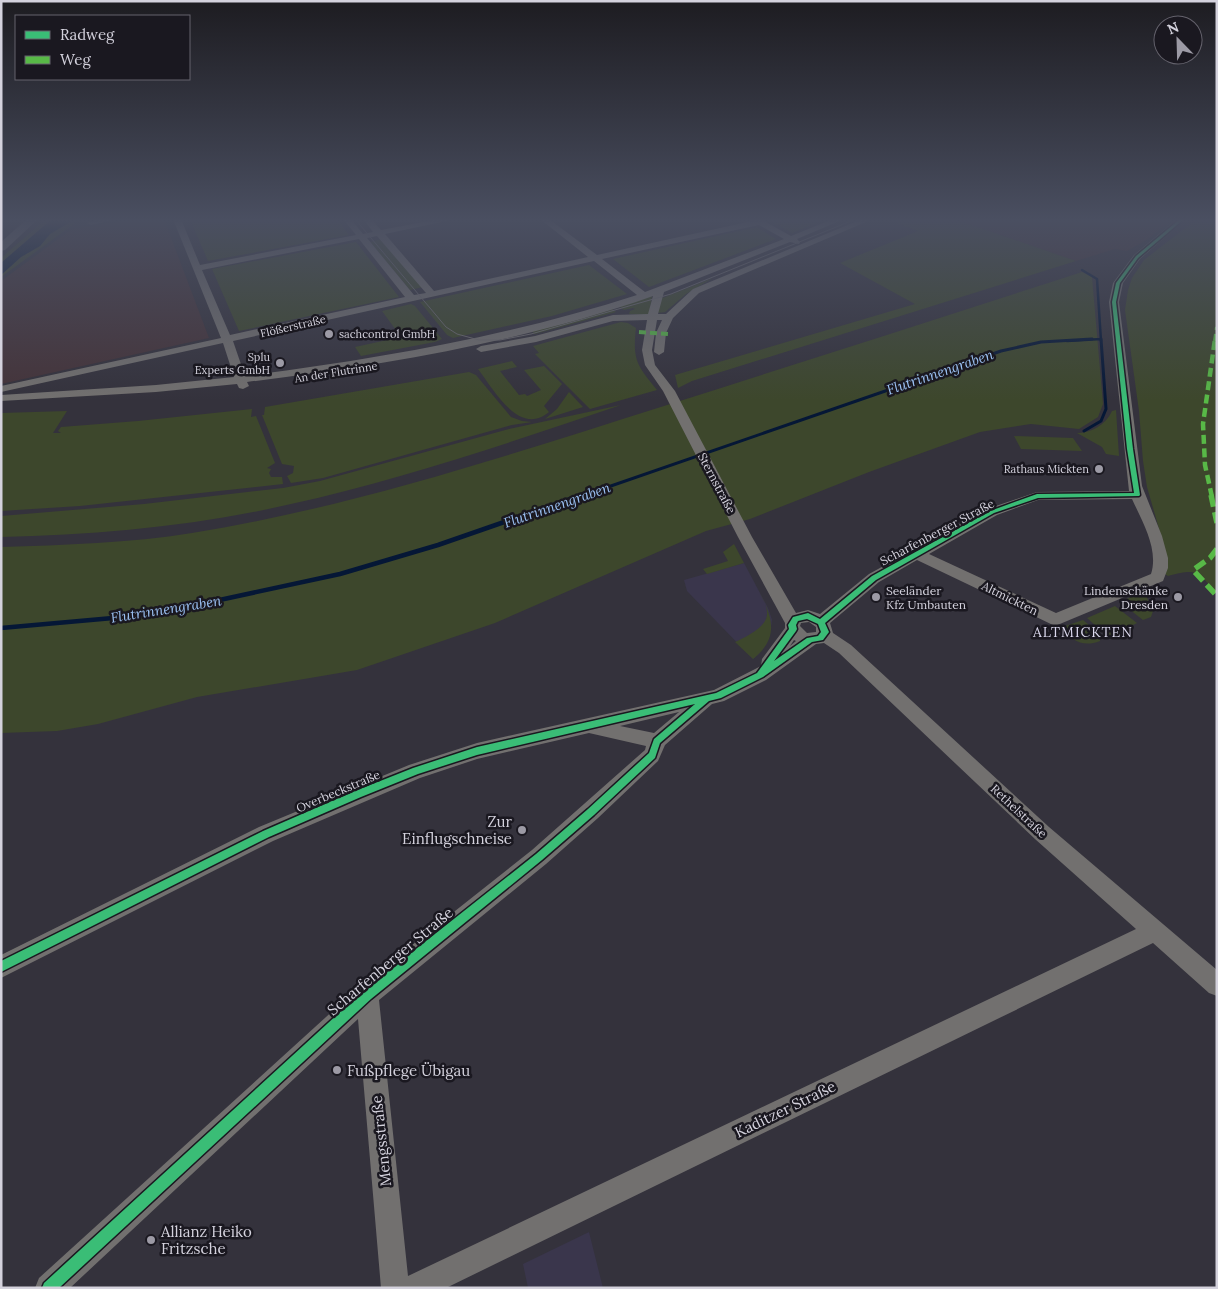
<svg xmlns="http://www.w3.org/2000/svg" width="1218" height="1289" font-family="Lora,serif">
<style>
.built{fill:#3a364c}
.industrial{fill:#443339}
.green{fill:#3d472c}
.water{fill:#051736}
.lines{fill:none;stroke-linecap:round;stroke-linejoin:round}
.stream-far2{stroke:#051736;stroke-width:2.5}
.stream-far1{stroke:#051736;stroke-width:3}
.stream{stroke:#051736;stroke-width:4.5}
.minor{fill:#72706f;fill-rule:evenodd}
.major{fill:#6a686b;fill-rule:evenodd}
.tram{stroke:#6b696c;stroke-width:1}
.quiet-far2{stroke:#58b947;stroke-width:4;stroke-dasharray:7 4;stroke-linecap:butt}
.quiet-far1{stroke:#58b947;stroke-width:4.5;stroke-dasharray:9 4.5;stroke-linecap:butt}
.quiet{stroke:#58b947;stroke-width:5.5;stroke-dasharray:12 5.5;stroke-linecap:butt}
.cycleway-casing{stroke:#1a1820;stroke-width:3}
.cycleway{fill:#3abd76;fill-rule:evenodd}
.poi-dot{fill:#9c9aa5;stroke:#1a1820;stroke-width:2}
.labels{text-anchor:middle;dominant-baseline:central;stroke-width:5;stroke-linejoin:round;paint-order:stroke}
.far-street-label{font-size:11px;fill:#d4d2dd;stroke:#1a1820}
.far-poi-label{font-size:11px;fill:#d4d2dd;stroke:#1a1820;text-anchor:end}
.street-label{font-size:12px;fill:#d4d2dd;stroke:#1a1820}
.poi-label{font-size:12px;fill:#d4d2dd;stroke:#1a1820;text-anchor:start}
.water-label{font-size:14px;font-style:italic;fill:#9bc1f3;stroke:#1a1820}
.neighbourhood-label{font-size:14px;letter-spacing:1px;fill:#dcd9ee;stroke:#1a1820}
.near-poi-label{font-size:15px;fill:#d4d2dd;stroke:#1a1820;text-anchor:start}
.near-street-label{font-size:15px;fill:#d4d2dd;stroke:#1a1820}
</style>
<rect width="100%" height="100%" fill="#34323c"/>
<path class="built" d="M744,563L768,608L772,620L770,634L759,654L753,659L687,591L684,580Z
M589,1232L603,1288H528L523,1264Z"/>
<path class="industrial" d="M135,219H164L209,338L1,384V281L72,229Z
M954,219H1173L1148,239L1127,251L1115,249L1076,261Z"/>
<path class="green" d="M46,219H52L1,263V258Z
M75,219H81L1,277V275L21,257L40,246L50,234Z
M190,219H337L349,235L208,261Z
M767,219H826L792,233Z
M886,219H954L1076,261L692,381L678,388L675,375L915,304L840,263L918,231Z
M1197,219H1217V593C1196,571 1198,568 1168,576L1165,574L1160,532L1147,487L1143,461L1139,411L1125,310L1128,290L1132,278L1144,260Z
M757,227L776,239L649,287L613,259Z
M382,239L423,287L410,290L370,242Z
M356,242L399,297L239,331L212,269Z
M589,265L627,294L552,316L453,338L447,335L420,302Z
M1082,272L1092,277L1103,404L1098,417L1079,429L1031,424L980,432L869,472L750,519L706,531L495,623L357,670L197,697L98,724L57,731L1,733V547C64,545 130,543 192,533C353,507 509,455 664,406C803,362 943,317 1082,272Z
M713,278L686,294L665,312L657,313L660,299Z
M652,296L649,315L629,314L630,311L635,309L633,308L624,310L617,305Z
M411,304L415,306L442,339L435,342L361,356L355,347L401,337L382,311Z
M612,309L616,312L535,334L531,331Z
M621,322L628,323L636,328C632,361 638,366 657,390L590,409L535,354L539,353L533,346Z
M512,361L517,367L500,371L519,395L525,394L527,396L541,390L524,370L544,366L562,384L544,406L549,412C519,437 494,390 478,369Z
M469,372L476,375L511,417L522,421L532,422L512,425L323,478L291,483L287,476L293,473L294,466L282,464L262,415H264L265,407Z
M569,392L583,407L545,419L557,409Z
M621,405C512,442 403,479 291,504C197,526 98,535 1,537V516L144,504L283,488L320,481L509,429Z
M252,409L251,417L256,416L275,463L267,468L271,469L269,473L271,477H282L283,484L80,506L1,511V413L67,411L53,433H61L58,431L61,427L138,421Z
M1116,410L1119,456L1106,454L1102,447L1077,433C1091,433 1106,425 1112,411Z
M1014,436L1073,438L1082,451L1021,449Z
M734,544L744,563L707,574L703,569L728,561L723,552Z
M755,584C770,612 783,635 753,659L735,642C746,637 767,627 767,614C768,605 759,592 755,584Z
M1144,591L1153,611L1151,617L1143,620L1120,602Z
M1115,606L1137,623L1111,636L1106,635L1087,618Z
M1083,620L1101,635L1100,641C1082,648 1073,640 1059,628Z"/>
<path class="water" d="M52,219H75L50,234L40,246L21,257L1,275V263Z"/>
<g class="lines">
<path class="stream-far2" d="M1082,270L1097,279L1101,341
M1067,341L1101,339"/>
<path class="stream-far1" d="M1084,431L1101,421L1106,409L1101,339
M579,497L1001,351L1041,342L1092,339"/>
<path class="stream" d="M1,628L113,618L201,604L340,574L438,545L582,495"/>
<path class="minor" d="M99,219H118L91,225L87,223Z
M173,219H181L200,265L356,235L343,219H351L363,234L373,232L363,219H371L381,230L439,219H456L385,234L434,291L588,257L540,219H549L597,255L752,221L750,219H760L791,236L833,219H844L797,239L800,242L799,244L790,242L664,292L658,314H666L693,289L862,219H873L699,293L673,318L666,333L664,352L659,355L654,352L656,333L662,320H657L652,350L655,365L675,391L752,537L796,613L808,610L820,614L869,574L987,509L1037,492L1129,491L1109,302L1113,283L1134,255L1177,219H1186L1140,259L1123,283L1119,302L1142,486L1162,536L1168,558V568L1163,581L1055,626L917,560L879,582L830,623L833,633L851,645L1049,827L1217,970V996L1209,993L1153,943L446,1288H381L358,1019L70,1288H35L39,1278L359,987L532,850L645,750L646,746L589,733L477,759L420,778L273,841L1,978V955L259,827L409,765L477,743L714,690L761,666L762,659L785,628V623L738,537L663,391L645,365L642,350L647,320L613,321L536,342L481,352L476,349L481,346L535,336L613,315L648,314L653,296C523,342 384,365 247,382L249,386L243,389L239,388L237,384L156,392L1,401V395L156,385L234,377L223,343L1,392V386L221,338ZM759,225L784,239L645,292L602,259ZM377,236L426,293L414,295L367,238ZM359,239L405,297L230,335L202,270ZM594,261L637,295C510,336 378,359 245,376L233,341ZM1132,499C1142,521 1159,549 1151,574L1056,613L929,554L997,515L1038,500ZM809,622L816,627V632L807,633L800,626L801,623ZM794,640L796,641L790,646ZM824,643L839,653L1035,839L1136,929L408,1276L379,1000L546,864L598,818L658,761L665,745L712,704L724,701L766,680L816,644ZM679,712L654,733L620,726Z"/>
<path class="major" d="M27,219H38L5,250L1,251V242Z"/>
<path class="tram" d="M355,219L446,327L457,334L479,340H500L531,334L671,294L856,219"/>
<path class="quiet-far2" d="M639,332L669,334
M1215,341L1217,327"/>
<path class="quiet-far1" d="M1212,497L1205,465L1203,424L1215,339"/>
<path class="quiet" d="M1211,495L1217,523
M1217,549L1210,558L1193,570L1217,596"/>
<defs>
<path id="cycleway" d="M1180,219H1184L1138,258L1120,283L1116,302L1133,449L1140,495L1139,496L1038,498L994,513L876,580L825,623L829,632L823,640L812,642L763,677L721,698L709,701L660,743L655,758L594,815L542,860L371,999L59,1288H42L44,1283L363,991L536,854L588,809L649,753L654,739L695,704L477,755L418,774L361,797L269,837L1,972V961L263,831L355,791L413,768L477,747L716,693L757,673L789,629L788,625L793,617L808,613L820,619L872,576L990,511L1037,494L1134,493L1127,449L1112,302L1116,283L1136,256ZM807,619L818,624L821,632L818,636L807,638L774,661L796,631L797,629L796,625L798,621Z"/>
</defs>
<use href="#cycleway" class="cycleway-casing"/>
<use href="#cycleway" class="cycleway"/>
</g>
<linearGradient id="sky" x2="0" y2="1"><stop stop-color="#1d1c21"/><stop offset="0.55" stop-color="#4a4f61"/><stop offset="1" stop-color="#4a4f61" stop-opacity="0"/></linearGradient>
<rect width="1218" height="400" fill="url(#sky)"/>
<g class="poi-dot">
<circle cx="329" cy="334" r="5"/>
<circle cx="280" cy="363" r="5"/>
<circle cx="1099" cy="469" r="5"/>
<circle cx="876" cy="597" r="5"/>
<circle cx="1178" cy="597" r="5"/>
<circle cx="522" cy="830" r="5"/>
<circle cx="337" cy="1070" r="5"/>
<circle cx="151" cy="1240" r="5"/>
</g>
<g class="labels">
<g class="far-street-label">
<text transform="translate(293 326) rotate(-13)">Flößerstraße</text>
<text transform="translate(336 372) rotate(-9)">An der Flutrinne</text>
</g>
<g class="far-poi-label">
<text x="339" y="334" text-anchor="start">sachcontrol GmbH</text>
<text x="270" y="357">Splu<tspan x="270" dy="13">Experts GmbH</tspan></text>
<text x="1089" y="469">Rathaus Mickten</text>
</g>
<g class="street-label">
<text transform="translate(717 483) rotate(62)">Sternstraße</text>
<text transform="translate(937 532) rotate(-28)">Scharfenberger Straße</text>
<text transform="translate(1010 598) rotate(26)">Altmickten</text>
<text transform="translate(338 791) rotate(-23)">Overbeckstraße</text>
<text transform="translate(1019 811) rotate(43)">Rethelstraße</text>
</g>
<g class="poi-label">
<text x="886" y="590">Seeländer<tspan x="886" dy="14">Kfz Umbauten</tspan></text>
<text x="1168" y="590" text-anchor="end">Lindenschänke<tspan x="1168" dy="14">Dresden</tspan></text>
</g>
<g class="water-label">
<text transform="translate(940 372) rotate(-19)">Flutrinnengraben</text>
<text transform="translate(557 505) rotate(-19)">Flutrinnengraben</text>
<text transform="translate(166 609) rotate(-9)">Flutrinnengraben</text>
</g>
<g class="neighbourhood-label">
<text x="1083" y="632">ALTMICKTEN</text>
</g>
<g class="near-poi-label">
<text x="512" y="821" text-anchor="end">Zur<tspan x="512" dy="17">Einflugschneise</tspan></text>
<text x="347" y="1070">Fußpflege Übigau</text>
<text x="161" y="1231">Allianz Heiko<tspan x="161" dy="17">Fritzsche</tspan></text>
</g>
<g class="near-street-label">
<text transform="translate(390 961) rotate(-40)">Scharfenberger Straße</text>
<text transform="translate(785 1109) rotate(-26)">Kaditzer Straße</text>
<text transform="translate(381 1141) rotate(-96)">Mengsstraße</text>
</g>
</g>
<rect width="1218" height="1289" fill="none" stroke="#d4d2dd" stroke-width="5"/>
<rect x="15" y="15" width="175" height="65" fill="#1a1820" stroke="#64626c"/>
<rect x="25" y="31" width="25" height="8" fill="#3abd76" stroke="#64626c"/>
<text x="60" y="40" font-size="15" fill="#d4d2dd">Radweg</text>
<rect x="25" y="56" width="25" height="8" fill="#58b947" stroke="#64626c"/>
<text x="60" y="65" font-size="15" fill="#d4d2dd">Weg</text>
<g transform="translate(1178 40) rotate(337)"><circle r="24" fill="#1a1820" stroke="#64626c"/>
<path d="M0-4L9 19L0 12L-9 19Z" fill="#9c9aa5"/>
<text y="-8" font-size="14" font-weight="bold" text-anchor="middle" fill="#d4d2dd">N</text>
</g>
</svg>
